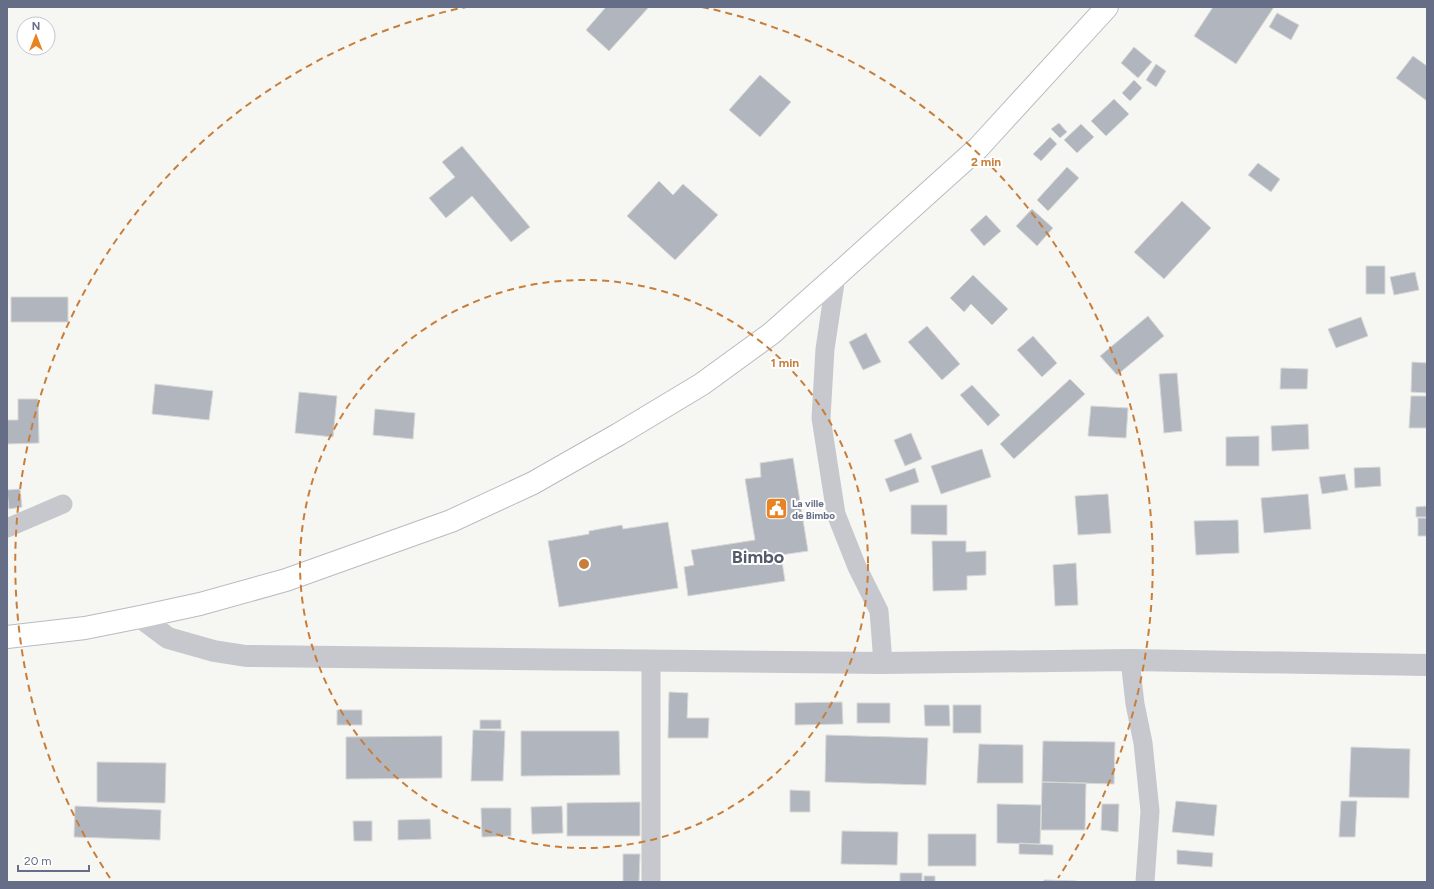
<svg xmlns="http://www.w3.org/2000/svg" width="1434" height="889" font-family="Figtree,sans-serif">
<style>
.building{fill:#b1b5be;stroke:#d8d8d6}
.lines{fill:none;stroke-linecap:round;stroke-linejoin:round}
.primary-casing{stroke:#b9bbc0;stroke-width:24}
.minor{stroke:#c7c8cd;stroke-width:19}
.tertiary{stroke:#c7c8cd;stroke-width:22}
.primary{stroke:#fff;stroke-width:22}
.ring{fill:none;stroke:#c87e3a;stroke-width:2;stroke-dasharray:7 5}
.labels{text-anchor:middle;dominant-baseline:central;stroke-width:4;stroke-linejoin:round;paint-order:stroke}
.poi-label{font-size:10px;font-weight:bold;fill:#656e86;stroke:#fff;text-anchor:start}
.town-label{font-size:18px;font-weight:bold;fill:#535a6a;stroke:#fff}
.centre{fill:#c87e3a;stroke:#fff;stroke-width:2}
.ring-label{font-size:12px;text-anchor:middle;font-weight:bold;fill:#c87e3a;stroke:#fff;stroke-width:4;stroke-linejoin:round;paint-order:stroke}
</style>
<rect width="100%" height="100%" fill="#f6f7f3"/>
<path class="building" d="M606,7H649L609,51L586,30Z
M1213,7H1274L1236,64L1194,36Z
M1277,13L1299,25L1291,40L1269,27Z
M1134,47L1152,62L1138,78L1121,63Z
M1413,56L1427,66V101L1396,78Z
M1156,64L1166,71L1156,87L1146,80Z
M760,75L791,102L760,137L729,110Z
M1134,80L1142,88L1130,101L1122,93Z
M1114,99L1129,114L1106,136L1091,121Z
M1059,123L1067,132L1060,138L1051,129Z
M1081,124L1094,137L1077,153L1064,140Z
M1050,137L1057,144L1041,161L1033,154Z
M462,146L530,227L511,242L472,196L446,218L429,198L455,177L442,162Z
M1258,163L1280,179L1271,192L1248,175Z
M1067,167L1079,178L1048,211L1037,200Z
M659,181L673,195L683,184L718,215L675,260L627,216Z
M1182,201L1211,228L1164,279L1134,252Z
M1032,209L1053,228L1037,246L1016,226Z
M986,215L1001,231L984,246L970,230Z
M1366,266H1385V294H1366Z
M1415,272L1419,290L1394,295L1390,277Z
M973,275L1008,309L992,325L971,304L964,312L950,298Z
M11,297H68V322H11Z
M1148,316L1164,336L1117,375L1100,356Z
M1361,317L1368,336L1336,348L1328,329Z
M927,326L960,364L942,380L908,342Z
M866,333L881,362L863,370L849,342Z
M1033,336L1057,363L1042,377L1017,350Z
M1412,362L1427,363V393L1411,392Z
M1281,368L1308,369L1307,389H1280Z
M1177,373L1182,431L1164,433L1159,374Z
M1070,379L1085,394L1014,459L1000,444Z
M155,384L213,391L209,420L152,414Z
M972,385L1000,415L988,426L960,395Z
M299,392L337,396L333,437L295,433Z
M1411,396H1427V428H1409Z
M18,399H38L39,443L7,444V420H18Z
M1091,406L1128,408L1126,438L1088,436Z
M375,409L415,413L413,439L373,435Z
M1308,424L1309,449L1272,451L1271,426Z
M911,433L922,459L905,466L894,440Z
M1259,436V466H1226V437Z
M982,449L991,477L941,494L931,466Z
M793,458L808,551L781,555L785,581L688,596L684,567L694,565L691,550L755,540L745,479L761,477L760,463Z
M1380,467L1381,486L1355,488L1354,468Z
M915,468L919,482L890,492L885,479Z
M1345,474L1348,490L1322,494L1319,477Z
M20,489L22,507L9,509L7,490Z
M1108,494L1111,533L1078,535L1075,496Z
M1308,494L1311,529L1264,533L1261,498Z
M911,505H947V535L911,534Z
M1427,506V517H1416V507Z
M1418,518H1427V536H1418Z
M1238,520L1239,553L1196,555L1194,521Z
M668,522L678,588L559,607L548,541L589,534V531L622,525L623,529Z
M932,541H966V552L986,551V575L967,576V590L933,591Z
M1076,563L1078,605L1055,606L1053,565Z
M669,692L688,693L687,718H709L708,738H668Z
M842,702L843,724L795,725V703Z
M857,703H890V723H857Z
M924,705H949L950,726H925Z
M953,705H981V733H953Z
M337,710H362V725H337Z
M480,720H501V729H480Z
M473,730L505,731L503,781H471Z
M521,731H619L620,775L521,776Z
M826,735L928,738L926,785L825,782Z
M442,736V778L346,779V737Z
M1043,741L1115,742L1114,784L1042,782Z
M979,744L1023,745V783H977Z
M1351,747L1410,749L1409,798L1349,797Z
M97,762L166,763L165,803L97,802Z
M1042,782L1086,783L1085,830H1041Z
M790,790L810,791V812H790Z
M1176,801L1217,805L1214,836L1172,832Z
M1341,801H1357L1355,837H1339Z
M640,802V836H567V803Z
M997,804L1041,805L1040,844L997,843Z
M1102,804H1119L1118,832L1101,830Z
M75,806L161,810L160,840L74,837Z
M562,806L563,833L532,834L531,807Z
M481,808H511V836L482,837Z
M430,819L431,839L398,840V820Z
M353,821H372V841H354Z
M842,831L898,832L897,865L841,864Z
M928,834H976V866H928Z
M1019,843L1053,845V855L1019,854Z
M1177,850L1213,853L1212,867L1177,864Z
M623,854H640L639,882H623Z
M900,873H922V882H900Z
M924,876H935V882H924Z
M1044,880L1076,881V882H1044Z"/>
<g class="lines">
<defs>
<path id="primary" d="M7,637L85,628L140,617L200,604L286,580L451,521L533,483L619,434L702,384L772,333L836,276L978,148L1107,7"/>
</defs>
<use href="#primary" class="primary-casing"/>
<path class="minor" d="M836,276L825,349L821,418L836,514L857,567L879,611L883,663
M7,528L63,504
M1130,660L1135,704L1143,743L1150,811L1145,882
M651,661V882"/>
<path class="tertiary" d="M140,617L168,638L214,651L246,656L883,663L1130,660L1427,665"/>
<use href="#primary" class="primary"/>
</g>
<g class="ring">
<circle cx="584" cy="564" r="284"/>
<path d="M110 878A569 569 0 0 1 466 7M702 7A569 569 0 0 1 1058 878"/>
</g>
<defs>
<symbol id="civic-square" viewBox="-11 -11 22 22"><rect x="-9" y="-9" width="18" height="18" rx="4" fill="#e98321" stroke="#fff"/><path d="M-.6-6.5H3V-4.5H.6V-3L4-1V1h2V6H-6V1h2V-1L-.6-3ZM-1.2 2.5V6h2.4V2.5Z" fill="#fff"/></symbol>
</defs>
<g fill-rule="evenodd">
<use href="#civic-square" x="764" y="496" width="25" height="25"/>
</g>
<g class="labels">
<g class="poi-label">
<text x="792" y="503">La ville<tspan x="792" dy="12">de Bimbo</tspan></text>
</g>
<g class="town-label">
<text x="758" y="557">Bimbo</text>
</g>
</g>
<circle cx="584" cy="564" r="6" class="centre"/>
<g class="ring-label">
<text x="986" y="166">2 min</text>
<text x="785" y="367">1 min</text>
</g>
<rect width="1434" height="889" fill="none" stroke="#656e86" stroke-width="16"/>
<g transform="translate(36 36)"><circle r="19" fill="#ffffff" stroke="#c1c5cf"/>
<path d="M0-3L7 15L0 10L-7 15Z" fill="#e98321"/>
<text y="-6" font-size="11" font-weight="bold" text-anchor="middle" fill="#656e86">N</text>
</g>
<path d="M18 865v6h71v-6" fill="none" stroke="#656e86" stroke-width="2"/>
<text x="24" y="865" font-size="12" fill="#656e86" stroke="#ffffff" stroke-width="3" paint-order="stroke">20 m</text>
</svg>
